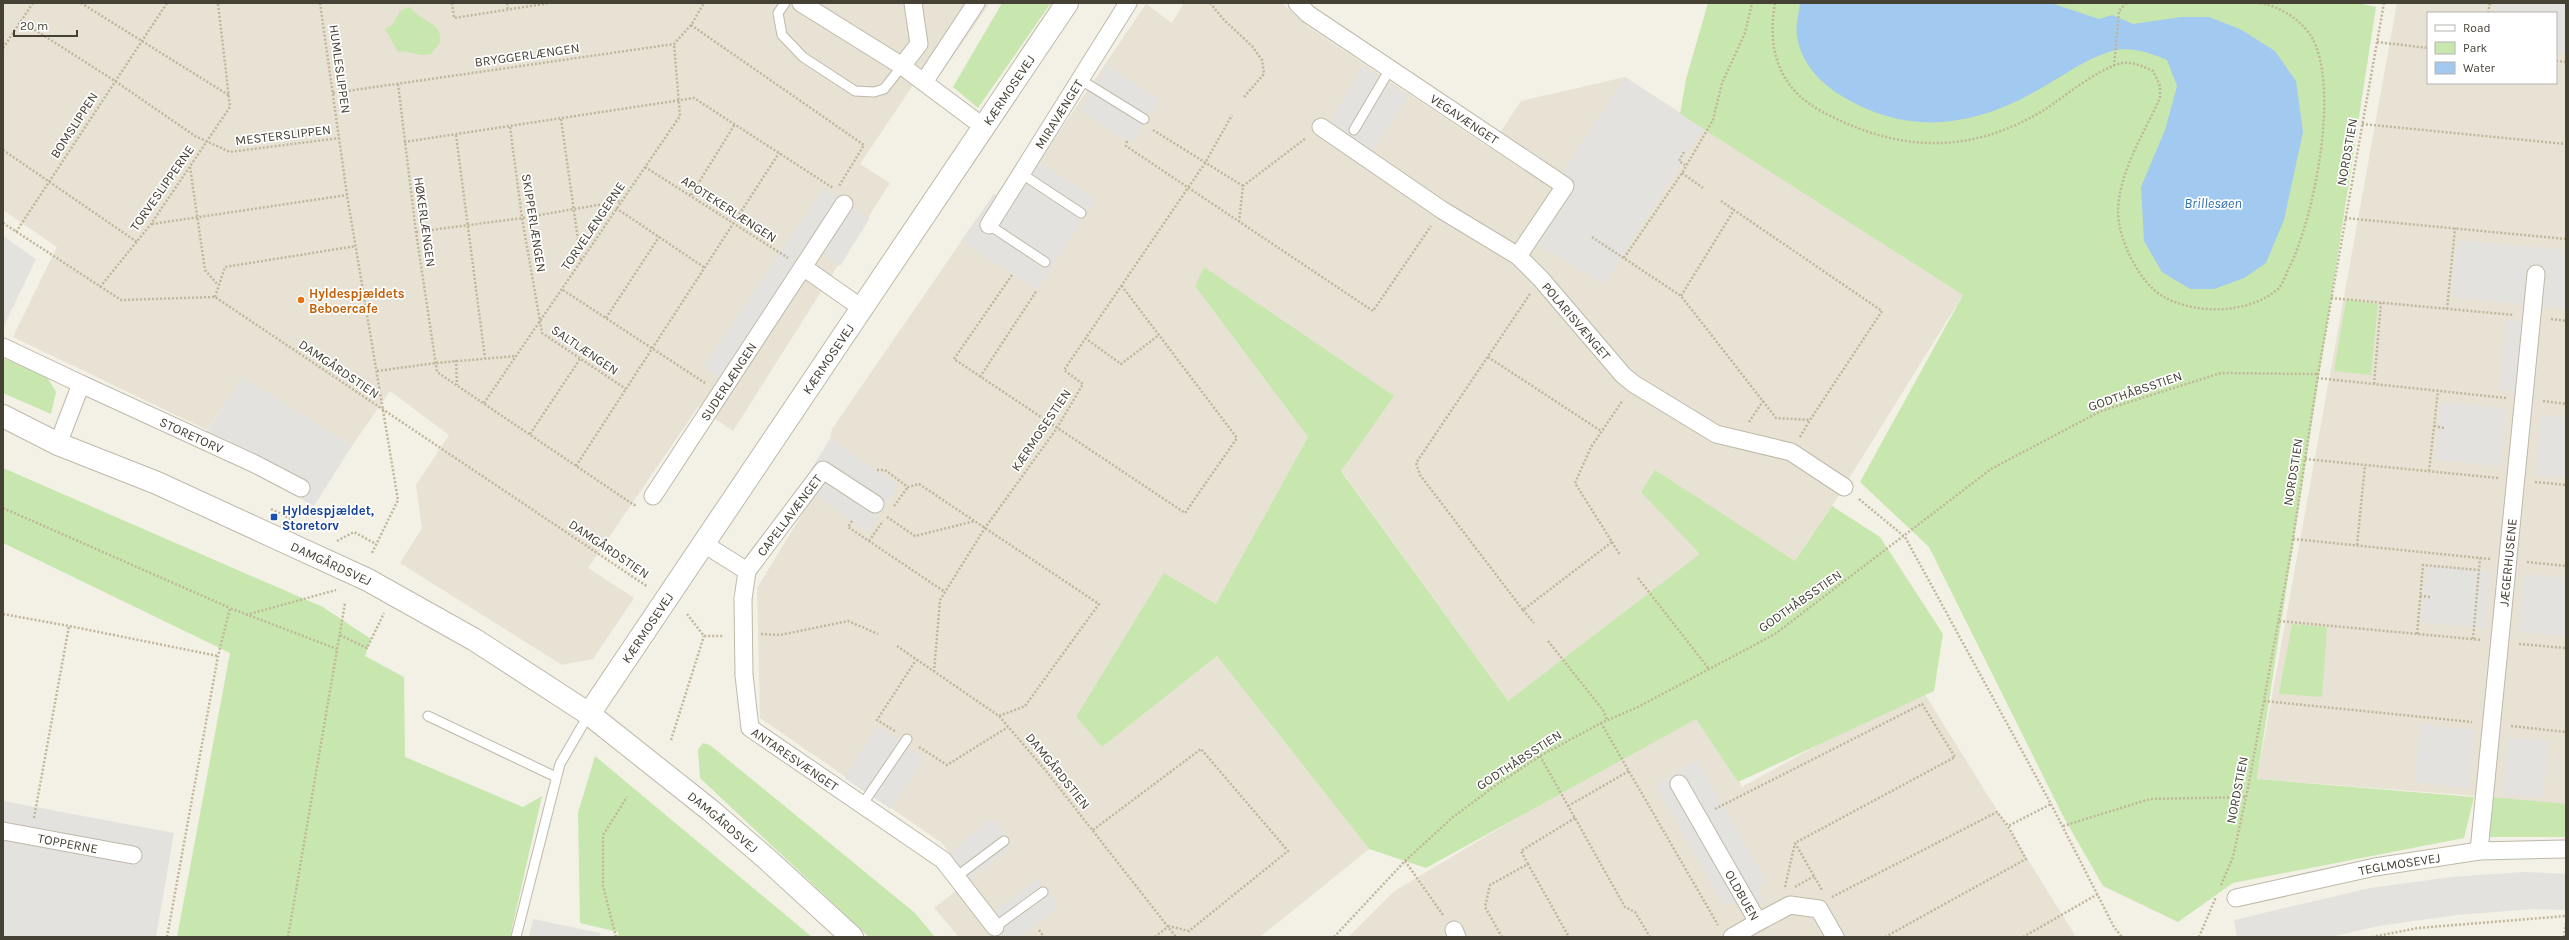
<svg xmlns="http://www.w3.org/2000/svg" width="2569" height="940" font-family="Karla,sans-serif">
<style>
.residential{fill:#e7e2d4;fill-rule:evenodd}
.green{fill:#c8e7af}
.parking{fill:#e4e2de}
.water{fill:#a2c9ef}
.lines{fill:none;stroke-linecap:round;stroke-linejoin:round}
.service-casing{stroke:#beb9a9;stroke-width:11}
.minor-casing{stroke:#beb9a9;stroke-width:19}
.tertiary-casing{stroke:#beb9a9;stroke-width:24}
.path{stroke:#c0b69a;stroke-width:2.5;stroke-dasharray:2 2;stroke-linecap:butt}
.service{stroke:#fff;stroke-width:9}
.minor{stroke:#fff;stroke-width:17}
.tertiary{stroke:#fff;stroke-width:22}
.minor-bridge-casing{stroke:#beb9a9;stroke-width:19;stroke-linecap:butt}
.minor-bridge{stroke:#fff;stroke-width:17}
.food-dot{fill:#e8710a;stroke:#fff;stroke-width:1.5}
.transit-dot{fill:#1a4fb4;stroke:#fff;stroke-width:1.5}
.labels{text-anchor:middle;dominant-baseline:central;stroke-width:3.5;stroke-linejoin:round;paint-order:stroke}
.street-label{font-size:13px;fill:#454135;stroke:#fff}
.food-label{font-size:13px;font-weight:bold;fill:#c56008;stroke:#fff;text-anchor:start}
.transit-label{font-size:13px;font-weight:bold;fill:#164399;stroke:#fff;text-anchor:start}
.water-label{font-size:14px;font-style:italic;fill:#2f6eb0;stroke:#fff}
</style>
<rect width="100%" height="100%" fill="#f3f0e6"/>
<path class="residential" d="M3,3H990L940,75L926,66L860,164L890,183L733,431L698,407L588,568L634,598L593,659L562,665L400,563L422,528L416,485L449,435L390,391L352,446L242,377L207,430L13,337L57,247L3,210Z
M1184,3H1282L1307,26L1490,148L1521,101L1625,77L1963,295L1832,506L1795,561L1655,471L1642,492L1701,554L1508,701L1341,470L1195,286L1308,437L1216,605L1076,717L1102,747L1217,656L1369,849L1260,937H959L934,908L970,880L942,843L760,718L757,588L814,495L801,486L830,439L832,429L994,194L1010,204L1146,4L1172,23Z
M2397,3H2566V808L2503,802L2490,797L2257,779ZM2428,13H2556V83H2428Z
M1921,688L2076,937H1348L1393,892L1700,708L1742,787Z"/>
<path class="green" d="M1002,3H1051L978,108L953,87Z
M1708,3H2356L2376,7L2257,779L2474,797L2464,838L2233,883L2178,922L2103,886L2063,816L1929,547L1860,482L1963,295L1680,114L1686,79Z
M410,7C419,21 444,22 440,43L431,54C419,58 409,49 398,52L385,29L392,25L401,10Z
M1204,267L1394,396L1341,471L1508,701L1700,554L1641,492L1655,470L1795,561L1832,506L1880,537L1943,634L1934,691L1738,782L1696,719L1426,868L1369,849L1217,656L1102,747L1076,717L1164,573L1216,604L1308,437L1195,286Z
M2346,300L2378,304L2371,375L2334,371Z
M3,358L47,377L56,392L51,414L3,393Z
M3,468L323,607L371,639L365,656L404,677L405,757L523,807L542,796L510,937H177L230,653L3,543Z
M2292,624L2327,627L2322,697L2279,694Z
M703,743L710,745L915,913L935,937H869L700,778L698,750Z
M595,756L812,937H618V932L580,923L578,813Z
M2490,797L2566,804V837H2487Z"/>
<path class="parking" d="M2494,3H2566V54L2556,53V13H2493Z
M1107,65L1159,100L1132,144L1080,111Z
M1362,66L1408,96L1373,150L1330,122Z
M1625,77L1703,129L1604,285L1522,234Z
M1038,161L1096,199L1037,290L961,241L994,194L1010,204Z
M824,188L870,218L840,266L810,246L719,378L703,366Z
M3,236L36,259L3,328Z
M2457,240L2566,250V309L2451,297Z
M2506,320L2540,322L2534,392L2499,390Z
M242,377L352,446L314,506L199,443Z
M2441,402L2506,408L2501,466L2435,460Z
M2541,416L2566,417V478L2536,475Z
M830,439L898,485L868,532L801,486Z
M2426,565L2490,571L2485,629L2421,622Z
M2524,574L2566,578V636L2519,632Z
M2420,724L2475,730L2469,788L2415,782Z
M877,726L924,758L891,809L844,778Z
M2509,737L2548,741L2543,798L2503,794Z
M1697,760L1767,883L1758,888L1764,900L1742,913L1734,901L1724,907L1656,785Z
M3,801L174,833L156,937H3Z
M992,818L1014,846L970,880L950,853Z
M2524,872L2566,874V910L2533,909L2457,915L2378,926L2332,937H2237L2234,920L2370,888L2452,877Z
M1038,878L1059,906L1020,937H993L981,921Z
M533,919L600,933V937H529Z"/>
<path class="water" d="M1800,3H2051L2099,19L2112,15L2133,24L2181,17H2209L2240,29L2275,51L2296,81L2303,132L2284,220L2266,263L2244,278L2214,289H2190L2162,272L2144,241L2141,187L2165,130L2177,86L2167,60C2150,53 2131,46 2112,51C2082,60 2056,81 2029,95C1965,129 1903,134 1840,95C1818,81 1801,62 1797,36C1795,26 1799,13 1800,3Z"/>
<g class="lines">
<defs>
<path id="service" d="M785,3L778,13L782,35L803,57L855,91L874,92L884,89L902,66
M1081,80L1144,119
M1354,130L1390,69
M1022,174L1081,213
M989,225L1045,262
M428,716L556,777
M862,805L907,739
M956,877L1004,841
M995,927L1043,892
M516,937L560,764L589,714"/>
<g id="minor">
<path d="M801,3L902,66"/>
<path d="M913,3L919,44L902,66L985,128"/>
<path id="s1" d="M1297,3L1308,14L1565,186L1518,256"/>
<path d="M924,82L976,3"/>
<path id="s2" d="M1321,127L1442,210L1518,256L1541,279L1623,375L1634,384L1716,434L1791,452L1844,487"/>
<path id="s3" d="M989,225L1128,3"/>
<path d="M803,267L844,204"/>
<path d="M3,347L81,384"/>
<path id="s4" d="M58,444L81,384L253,463L301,488"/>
<path id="s5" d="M653,496L803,267L863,309"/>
<path d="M704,544L747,571L743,599"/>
<path id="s6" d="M747,571L823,470L875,504"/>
<path id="s7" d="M744,675L750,728L943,860L995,927"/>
<path id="s8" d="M1679,784L1758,922L1790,905L1819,909L1835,937"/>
<path id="s9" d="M3,831L133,855"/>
<path id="s10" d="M2479,851L2536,274"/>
<path id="s11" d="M2236,898L2375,867L2479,851L2566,849"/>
<path d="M1454,930L1457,937"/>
<path d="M1732,937L1758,922"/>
</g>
<g id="tertiary">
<path id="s12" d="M3,416L58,444L157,483L368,580L475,640L589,714L710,810L768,860L852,937"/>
<path id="s13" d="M589,714L1067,3"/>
</g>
</defs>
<use href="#service" class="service-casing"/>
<use href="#minor" class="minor-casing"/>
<use href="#tertiary" class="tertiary-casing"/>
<path class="path" d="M81,3L230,96
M320,3L347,195L398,500L372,553
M452,3L454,18L550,3
M507,3L508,10
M1210,3L1224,20L1252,46L1262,60L1264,74L1244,97
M1775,3C1767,48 1778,88 1821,111C1897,152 1968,156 2044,110C2063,98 2109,59 2130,63C2138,64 2146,68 2153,71L2160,86V98C2144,133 2119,172 2118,211C2118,239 2139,283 2164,297C2196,315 2249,314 2278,289C2283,284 2286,274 2289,268C2314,219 2341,85 2311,36C2300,19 2278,5 2258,3
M2488,13L2490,3
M21,21L115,81L195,136L230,152L339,138
M691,25L864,145L839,186
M2377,42L2428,48
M3,48L33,3
M2556,61L2566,62
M2114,66L2119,11L2126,3
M398,84L416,232L437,372L634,505L637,504
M333,93L674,44L691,25L704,3
M561,119L581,261
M2362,124L2566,144
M510,127L522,218L542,333L626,389
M1153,130L1243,186
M456,135L485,358
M1127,141L1126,146L1373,311L1431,226
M404,142L694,98L833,188
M3,150L137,242
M1684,152L1679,161L1685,165
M190,167L205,270L218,285
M645,167L788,258
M1682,173L1703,188
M691,195L735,124
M1721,201L1734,210
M616,208L705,268
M2345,218L2566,239
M1239,222L1243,186L1306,138
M3,223L121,300L215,297L648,587
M152,224L347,195
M16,232L167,3
M416,232L522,218L621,201
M1592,237L1681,296L1776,418L1810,420L1882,311L1734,210L1681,296
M1624,258L1682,173L1713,120L1722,83L1745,33L1752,3
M1012,275L954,359L1185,513L1237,438L1121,285
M100,287L151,224L230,107L218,3
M563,290L705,383
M1530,294L1416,463L1420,475L1523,610L1612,542L1575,483L1591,447L1623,400
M215,297L225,267L356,246
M2331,298L2514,315
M2447,309L2455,228
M606,318L659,237
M2551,319L2566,321
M1085,338L1121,364L1159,335
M1488,357L1601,431
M456,360L457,385
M377,371L436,363L516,356
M980,377L1037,290
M2317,378L2506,398
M2374,384L2381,303
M2543,401L2566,404
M484,403L680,116L674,44
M1749,422L1763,401
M2434,426L2444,428
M530,434L580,359
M1800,437L1810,420
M2305,459L2498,478
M576,466L779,153
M877,470H885L908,487L919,484L1099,604L1025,706L999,716
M2429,471L2438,391
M2535,482L2566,485
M1859,499L1905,537L2051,804L2114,927L2122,937
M894,506L908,487
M3,508L230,608
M271,509L295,521
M887,517L915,536L975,521
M852,521L848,527L945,592
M2293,539L2490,559
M337,541L354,532L376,544
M869,541L883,521
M1612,542L1620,555
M2357,545L2365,465
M2527,562L2566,566
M1638,578L1709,669
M2420,596L2431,597
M1523,610L1534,623
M3,614L69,626
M687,614L704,636H724
M246,615L336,590
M2279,621L2482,640
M761,634L780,635L848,621L878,634
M2417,634L2423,565L2479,570
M340,635L367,648L384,613
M2473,639L2480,558
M1548,641L1603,710L1607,720
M2519,644L2566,648
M897,646L999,716L1046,771L1176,937
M934,672L940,600L985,528L1057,428L1083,384L1064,370L1205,163L1232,115
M2264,701L2472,722
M1601,723L1718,925
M2511,726L2566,732
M895,731L877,720L916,660
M671,740L704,636
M919,747L947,765L1008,727
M1540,756L1625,907L1635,912L1650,937
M1568,806L1629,771
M1715,809L1922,704L1955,757L1795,843L1822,890
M34,818L69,626L218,656
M2063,826L2150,799L2246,797
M1093,830L1201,749L1288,851L1189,931L1169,926
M1405,861L1443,915
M1528,864L1521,851L1575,818
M2221,885L2233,857L2248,788L2291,552L2318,374L2384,3
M1785,887L1795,843
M1795,887L1814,876
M1832,897L1997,812L2008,826
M1039,930L1044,937
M167,937L218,656L230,608L337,649
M288,937L345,603
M616,937L603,886V835L627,797
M1155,937L1169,926
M1334,937L1405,861L1453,817L1495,786L1540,756L1601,723L1638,707L1775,634L1991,469L2101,411L2221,373L2318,374
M1502,937L1485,907L1490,885L1528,864L1569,937
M1885,937L2026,859L2008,826L2051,804
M2023,937L2098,894
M2199,937L2216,897
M2372,937L2418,928L2566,916
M2564,937L2566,923"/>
<use href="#service" class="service"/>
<use href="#minor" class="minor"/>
<use href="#tertiary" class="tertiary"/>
<defs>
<path id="minor-bridge" d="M743,599L744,675"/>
</defs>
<use href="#minor-bridge" class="minor-bridge-casing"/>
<use href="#minor-bridge" class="minor-bridge"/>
</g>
<circle class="food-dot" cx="301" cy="300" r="4"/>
<rect class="transit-dot" x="270" y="513" width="8" height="8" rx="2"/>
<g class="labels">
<g class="street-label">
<text transform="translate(527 55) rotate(-8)">BRYGGERLÆNGEN</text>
<text transform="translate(340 69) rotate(82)">HUMLESLIPPEN</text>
<text stroke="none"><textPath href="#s13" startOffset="752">KÆRMOSEVEJ</textPath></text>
<text stroke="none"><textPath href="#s3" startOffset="131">MIRAVÆNGET</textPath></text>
<text stroke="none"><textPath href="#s1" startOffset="204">VEGAVÆNGET</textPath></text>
<text transform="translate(74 125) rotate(-57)">BOMSLIPPEN</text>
<text transform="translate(283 135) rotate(-7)">MESTERSLIPPEN</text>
<text transform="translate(2347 152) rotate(-80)">NORDSTIEN</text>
<text transform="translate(162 188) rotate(-55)">TORVESLIPPERNE</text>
<text transform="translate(729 209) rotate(33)">APOTEKERLÆNGEN</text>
<text transform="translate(425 222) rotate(82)">HØKERLÆNGEN</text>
<text transform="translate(534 223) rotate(81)">SKIPPERLÆNGEN</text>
<text transform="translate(593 226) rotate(-56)">TORVELÆNGERNE</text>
<text stroke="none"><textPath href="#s2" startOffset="323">POLARISVÆNGET</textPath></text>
<text transform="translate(585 350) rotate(34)">SALTLÆNGEN</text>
<text stroke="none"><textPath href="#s13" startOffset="428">KÆRMOSEVEJ</textPath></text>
<text transform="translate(339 369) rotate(34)">DAMGÅRDSTIEN</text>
<text stroke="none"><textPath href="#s5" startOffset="137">SUDERLÆNGEN</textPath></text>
<text transform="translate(2135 391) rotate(-19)">GODTHÅBSSTIEN</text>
<text transform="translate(1041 430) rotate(-56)">KÆRMOSESTIEN</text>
<text stroke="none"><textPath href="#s4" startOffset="186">STORETORV</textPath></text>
<text transform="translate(2293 472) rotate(-81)">NORDSTIEN</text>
<text stroke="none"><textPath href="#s6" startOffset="70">CAPELLAVÆNGET</textPath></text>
<text transform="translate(609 549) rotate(34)">DAMGÅRDSTIEN</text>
<text stroke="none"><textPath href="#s10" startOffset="290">JÆGERHUSENE</textPath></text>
<text stroke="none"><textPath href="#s12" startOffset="360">DAMGÅRDSVEJ</textPath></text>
<text transform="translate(1800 601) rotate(-35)">GODTHÅBSSTIEN</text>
<text stroke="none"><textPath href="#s13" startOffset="104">KÆRMOSEVEJ</textPath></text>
<text stroke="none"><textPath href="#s7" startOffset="108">ANTARESVÆNGET</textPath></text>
<text transform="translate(1519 760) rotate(-33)">GODTHÅBSSTIEN</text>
<text transform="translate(1058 771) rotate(51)">DAMGÅRDSTIEN</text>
<text transform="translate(2237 790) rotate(-79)">NORDSTIEN</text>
<text stroke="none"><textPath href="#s12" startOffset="831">DAMGÅRDSVEJ</textPath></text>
<text stroke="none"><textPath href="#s9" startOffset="66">TOPPERNE</textPath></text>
<text stroke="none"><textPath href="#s11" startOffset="167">TEGLMOSEVEJ</textPath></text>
<text stroke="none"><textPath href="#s8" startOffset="128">OLDBUEN</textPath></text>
</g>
<g class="food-label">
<text x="309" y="293">Hyldespjældets<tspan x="309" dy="15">Beboercafe</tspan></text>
</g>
<g class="transit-label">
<text x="282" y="510">Hyldespjældet,<tspan x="282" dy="15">Storetorv</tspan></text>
</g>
<g class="water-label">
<text x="2213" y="203">Brillesøen</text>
</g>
</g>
<rect width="2569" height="940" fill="none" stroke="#454135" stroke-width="8"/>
<rect x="2427" y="12" width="130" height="72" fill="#ffffff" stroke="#b5b3ae"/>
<rect x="2435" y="25" width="20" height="6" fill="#ffffff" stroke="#b5b3ae"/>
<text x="2463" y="32" font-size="12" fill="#454135">Road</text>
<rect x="2435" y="42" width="20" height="12" fill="#c8e7af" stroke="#b5b3ae"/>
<text x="2463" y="52" font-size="12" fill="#454135">Park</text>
<rect x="2435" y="62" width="20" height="12" fill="#a2c9ef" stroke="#b5b3ae"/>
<text x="2463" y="72" font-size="12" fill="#454135">Water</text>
<path d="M14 30v6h63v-6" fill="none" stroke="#454135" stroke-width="2"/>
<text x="20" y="30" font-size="12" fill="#454135" stroke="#ffffff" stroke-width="3" paint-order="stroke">20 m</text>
</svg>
